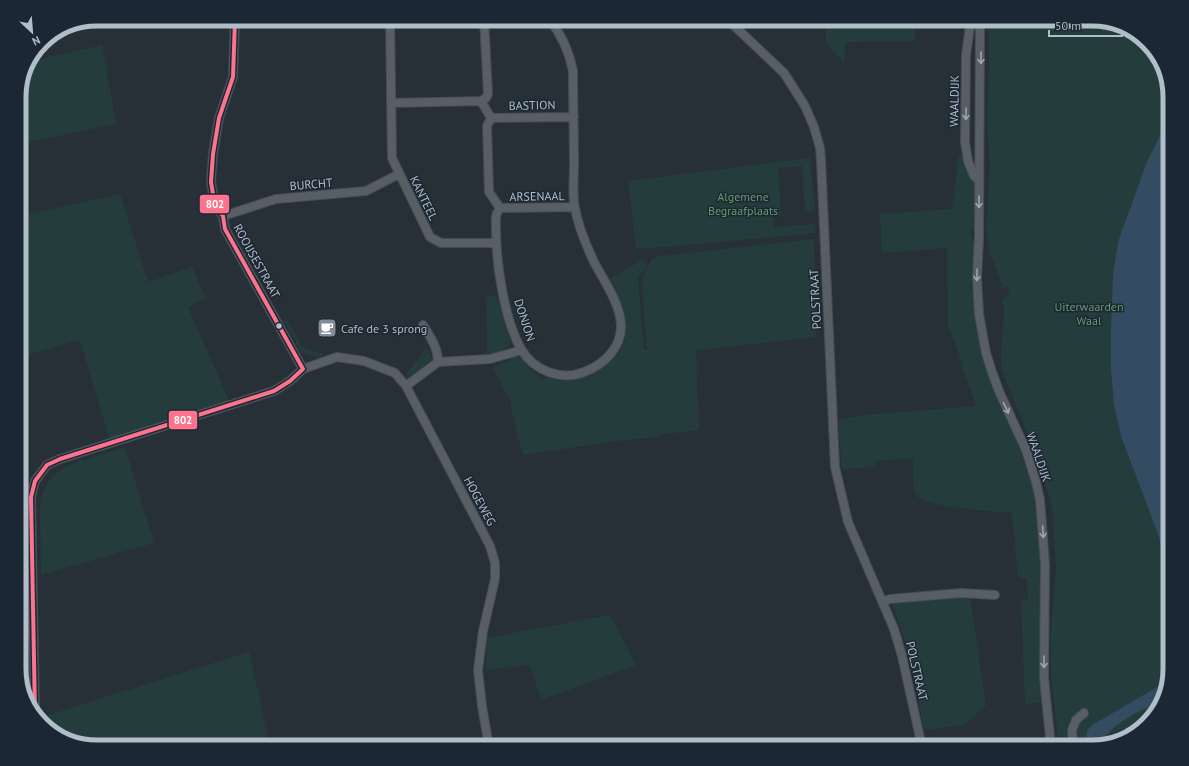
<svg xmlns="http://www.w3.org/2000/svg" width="1189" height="766" font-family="'PT Sans',sans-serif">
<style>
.green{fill:#253c3d}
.water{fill:#334c62}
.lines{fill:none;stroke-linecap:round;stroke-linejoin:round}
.street-casing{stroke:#464c52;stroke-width:10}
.street{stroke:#585e65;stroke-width:8}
.bus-1-casing{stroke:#1b2732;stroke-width:7}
.bus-1{stroke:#fc738d;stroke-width:4}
.oneway{stroke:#9ba5b0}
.bus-dot{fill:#b1bdc9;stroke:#1b2732;stroke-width:1.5}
.labels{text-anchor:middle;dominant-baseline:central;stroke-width:3;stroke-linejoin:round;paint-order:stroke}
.street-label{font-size:12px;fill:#b1bdc9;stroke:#1b2732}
.park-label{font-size:12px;fill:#679b6c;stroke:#1b2732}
.poi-label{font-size:12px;fill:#b1bdc9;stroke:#1b2732;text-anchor:start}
.rim{fill:none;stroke:#b1bdc9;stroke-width:5}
.line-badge{stroke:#1b2732;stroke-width:1.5}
.badge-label{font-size:11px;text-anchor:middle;font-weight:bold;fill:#fff}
</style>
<rect width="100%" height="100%" fill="#283037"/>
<path class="green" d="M825,19H915V41L846,42L844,63L826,43Z
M988,19H1092L1135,32L1160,58L1170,97V669L1157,712L1131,737L1092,747H1059L1051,676V634L1056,571L1053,513L1040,463L1002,371L1001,357L1004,308L1002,300L1009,293L1008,286L1003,288L990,253L986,231L990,165L987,120L989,63Z
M102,45L116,124L19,144V93L27,62Z
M965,154L976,189V229L970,230L975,247L974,267L970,289L974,291L976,315L1029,467L1038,504L1043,580L1039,583L1043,591V702L1025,704L1021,599H1028L1027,578H1018L1012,513C994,511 926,508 916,495C912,488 914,467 913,458L875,461V467L842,469L838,421L844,419L865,415L976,406L964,372L959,354L948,326L947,248L882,253L880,214L952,209L959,155Z
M810,158L815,211L805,212L802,166L778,168L781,215L773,216L774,227L815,224L816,233L677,246L636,249L628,181Z
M120,194L148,282L192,267L206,298L188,307L229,401L110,440L80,340L19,357V216Z
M814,239L816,337L696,350L699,430L664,434L656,437L608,442L523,455L514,422L510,401L493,367L510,360L513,355C521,355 527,361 529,369L543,378C551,376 557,380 565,380C585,380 601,369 614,356H616C619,352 622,348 623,344C629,331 623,309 617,296L618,294L610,278L643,260L647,265L638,278L644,349L649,350L646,345L642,281L644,275L652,259L661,256Z
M497,296L511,343C507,351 495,352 487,354L486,297Z
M284,320H287L302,347L323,354L320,358L301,352Z
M426,349L432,359L408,378L406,374Z
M125,447L154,543L41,575L40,506C45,474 61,467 89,458C101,454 113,451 125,447Z
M956,596L970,597L986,705L965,725L924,730C917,687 909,645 892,604Z
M610,615L636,665L541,700L530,665L486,670L487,638Z
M249,652L268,737L235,747H118L116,742L101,747H97L54,734L49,728L48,715Z"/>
<path class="water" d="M1170,108V569L1167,564L1157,531L1121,436L1114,404L1111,369V328L1113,276L1118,242L1147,162L1159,138Z
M1166,682L1160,702C1141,710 1109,724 1101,745L1087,747V731L1092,725Z"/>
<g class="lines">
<defs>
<path id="street" d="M235,19L233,77L219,118L213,154L211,182L215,206L223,216L225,229L303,369
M390,19L392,158L430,237L441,243H496
M484,19L488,94L486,98L481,101L491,118L487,126L489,192L500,208C499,210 498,211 497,213C495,217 496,224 496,228C496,263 504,319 521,349C534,371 561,381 584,372C603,365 622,348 621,325C620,303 604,281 594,262C586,245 578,226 575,208C572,194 574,179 574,165C574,134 573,103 573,71C569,51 562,35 549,19
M727,19L784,73L805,106L814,127L820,148L821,160L835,467L848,522L894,629L902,656L922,747
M971,19L966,55L965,142L968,161L974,176L979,180
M980,19L979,236L977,279L979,314L986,353L992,372L999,391L1026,450L1036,482L1040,500L1045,564L1044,678L1051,747
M391,103L481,101
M491,118L574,117
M500,208L574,207
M223,216L276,199L366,191L399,174
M423,325C430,337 438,347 438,362
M406,386L438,362L490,359L522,350
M19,552L31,548
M883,602L890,599L961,593L995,595
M35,714L31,497L35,481L47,465L60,459L274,391L290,381L303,369L337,357L364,361L395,373L406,386L490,546L495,563V579L483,631L478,670L482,706L489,747
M1073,747L1072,730L1076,720L1084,713"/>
</defs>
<use href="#street" class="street-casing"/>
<use href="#street" class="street"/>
<defs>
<path id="bus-1" d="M235,19L233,77L219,118L213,154L211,182L215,206L223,216L225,229L303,369
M35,714L31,497L35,481L47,465L60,459L274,391L290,381L303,369"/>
</defs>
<use href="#bus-1" class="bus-1-casing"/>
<use href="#bus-1" class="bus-1"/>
</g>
<defs><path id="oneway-shaft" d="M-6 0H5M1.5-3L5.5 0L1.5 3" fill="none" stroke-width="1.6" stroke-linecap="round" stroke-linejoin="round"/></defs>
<g class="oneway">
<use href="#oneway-shaft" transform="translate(981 58) rotate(91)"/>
<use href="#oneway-shaft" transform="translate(966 114) rotate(91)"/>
<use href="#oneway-shaft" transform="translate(979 202) rotate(90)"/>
<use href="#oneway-shaft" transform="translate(977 275) rotate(91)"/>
<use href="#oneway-shaft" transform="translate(1006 408) rotate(65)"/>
<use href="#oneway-shaft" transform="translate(1043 532) rotate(86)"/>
<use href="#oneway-shaft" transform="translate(1044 662) rotate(90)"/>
</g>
<defs>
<symbol id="cafe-square" viewBox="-11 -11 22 22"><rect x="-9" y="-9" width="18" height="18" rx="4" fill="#818c96" stroke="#1b2732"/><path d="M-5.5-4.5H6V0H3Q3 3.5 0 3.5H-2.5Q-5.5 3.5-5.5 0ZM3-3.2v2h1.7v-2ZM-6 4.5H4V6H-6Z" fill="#fff"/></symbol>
</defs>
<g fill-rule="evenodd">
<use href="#cafe-square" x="316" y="317" width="22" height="22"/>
</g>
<circle class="bus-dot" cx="279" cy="326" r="3.5"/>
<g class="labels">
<g class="street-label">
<text transform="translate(954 101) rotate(-89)">WAALDIJK</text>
<text transform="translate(532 105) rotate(-1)">BASTION</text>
<text transform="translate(311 184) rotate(-5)">BURCHT</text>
<text transform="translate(537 196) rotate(-1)">ARSENAAL</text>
<text transform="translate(424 198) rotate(64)">KANTEEL</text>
<text transform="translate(257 261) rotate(61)">ROOIJSESTRAAT</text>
<text transform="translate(815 299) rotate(-93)">POLSTRAAT</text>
<text transform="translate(525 320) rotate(72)">DONJON</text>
<text transform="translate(1039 457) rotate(71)">WAALDIJK</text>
<text transform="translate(480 501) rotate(62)">HOGEWEG</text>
<text transform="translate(917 671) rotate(77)">POLSTRAAT</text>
</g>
<g class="park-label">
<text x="743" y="196">Algemene<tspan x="743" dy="14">Begraafplaats</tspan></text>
<text x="1089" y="306">Uiterwaarden<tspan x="1089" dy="14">Waal</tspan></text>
</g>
<g class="poi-label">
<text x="341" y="328">Cafe de 3 sprong</text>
</g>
</g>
<path d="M0 0H1189V766H0ZM97 26H1092A71 71 0 0 1 1163 97V669A71 71 0 0 1 1092 740H97A71 71 0 0 1 26 669V97A71 71 0 0 1 97 26Z" fill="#1b2732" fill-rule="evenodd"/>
<path class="rim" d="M97 26H1092A71 71 0 0 1 1163 97V669A71 71 0 0 1 1092 740H97A71 71 0 0 1 26 669V97A71 71 0 0 1 97 26Z"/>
<g class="line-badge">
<rect x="199" y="194" width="31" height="20" rx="4" fill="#fc738d"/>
<rect x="168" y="410" width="30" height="20" rx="4" fill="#fc738d"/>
</g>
<g class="badge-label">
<text x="215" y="208">802</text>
<text x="183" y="424">802</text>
</g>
<g transform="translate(32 32) rotate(154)" stroke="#1b2732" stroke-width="3" paint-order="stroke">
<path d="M0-3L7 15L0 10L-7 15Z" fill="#b1bdc9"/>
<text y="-6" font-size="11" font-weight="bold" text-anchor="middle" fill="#b1bdc9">N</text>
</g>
<path d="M1049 30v6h73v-6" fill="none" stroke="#b1bdc9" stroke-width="2"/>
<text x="1055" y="30" font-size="12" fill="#b1bdc9" stroke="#1b2732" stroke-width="3" paint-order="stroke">50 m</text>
</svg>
